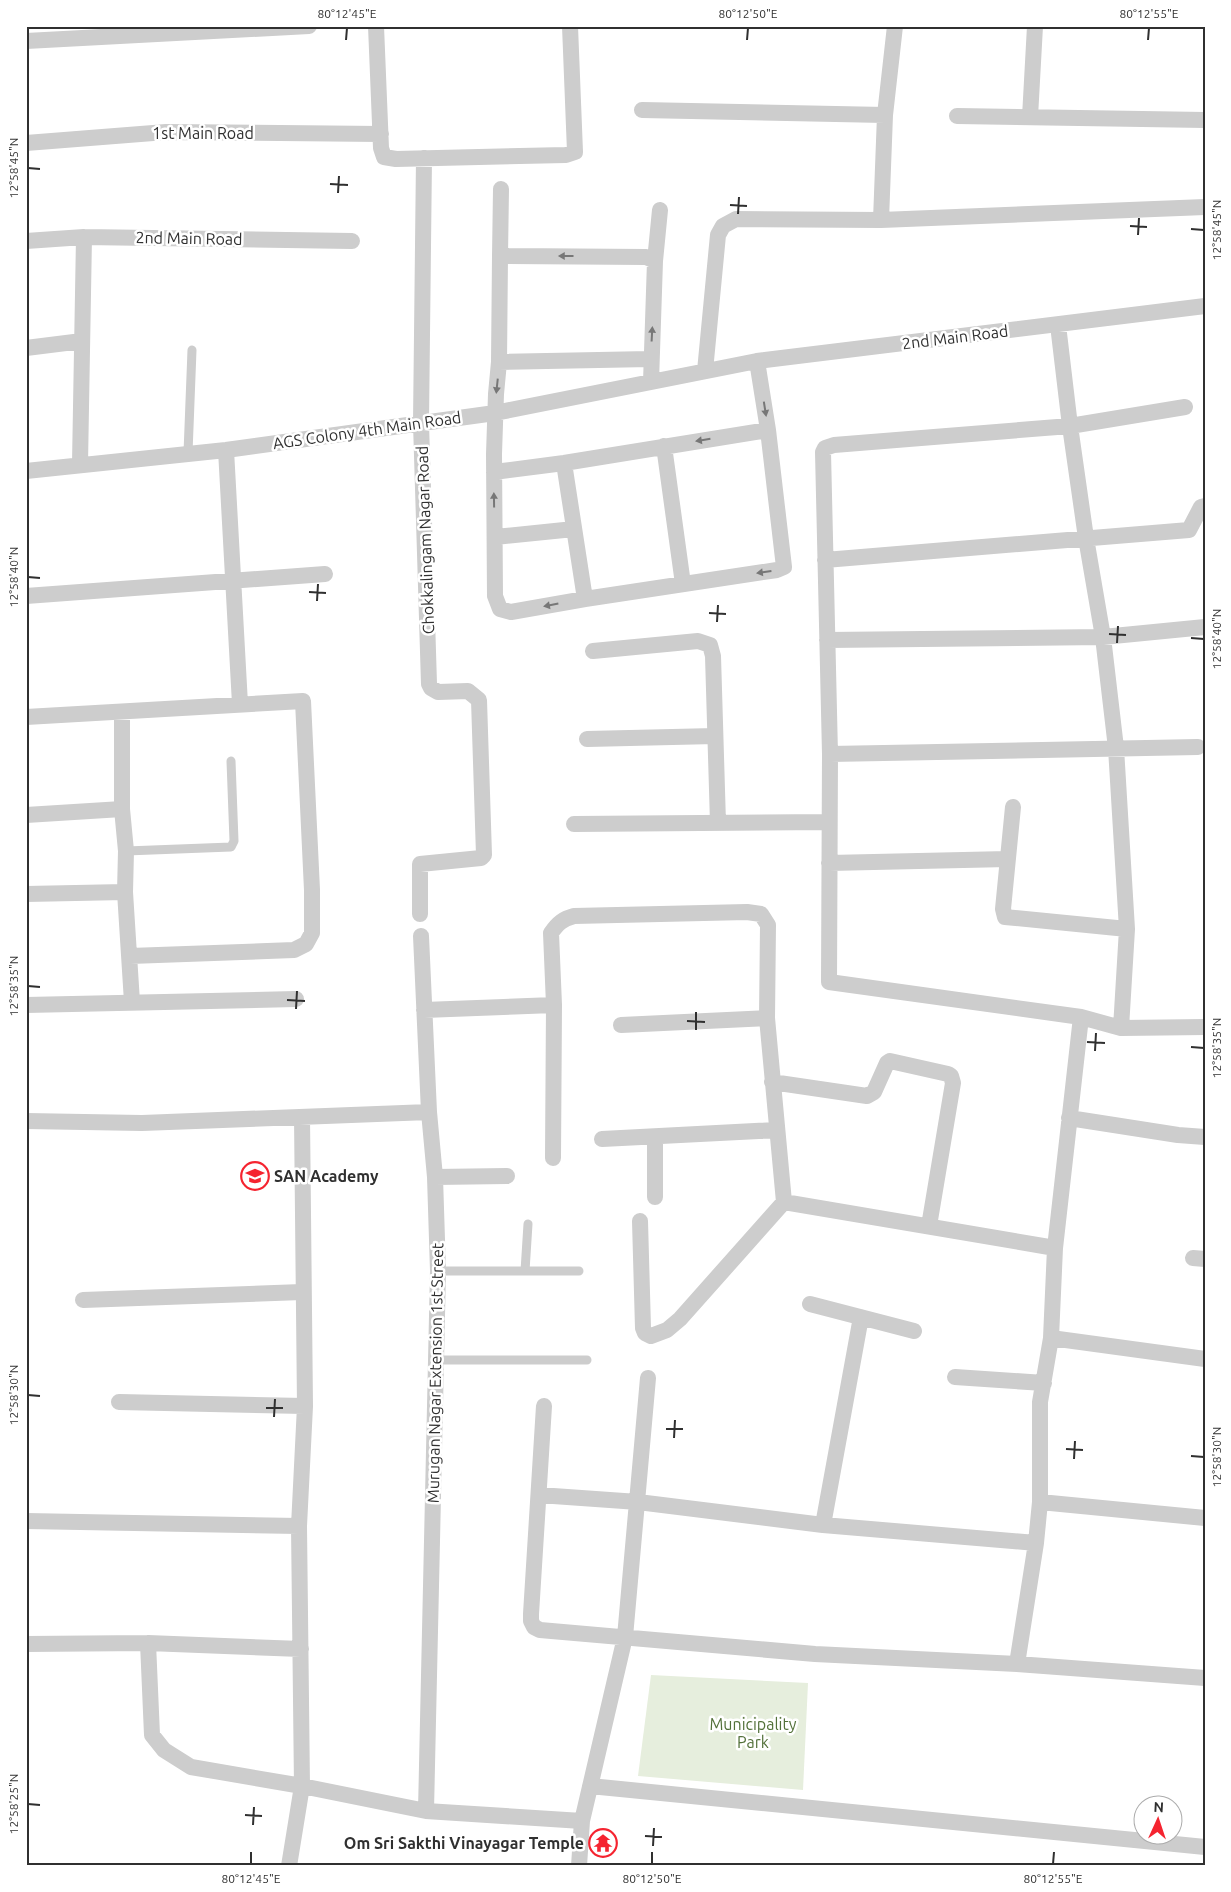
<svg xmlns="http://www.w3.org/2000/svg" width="1231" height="1892" font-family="Ubuntu,sans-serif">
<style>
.green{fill:#e6eedd}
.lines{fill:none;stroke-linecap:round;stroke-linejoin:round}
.lane{stroke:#cdcdcd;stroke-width:9}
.street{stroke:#cdcdcd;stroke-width:16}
.oneway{fill:#777}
.ticks{fill:none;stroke:#303030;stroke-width:2}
.labels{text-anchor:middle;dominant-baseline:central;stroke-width:5;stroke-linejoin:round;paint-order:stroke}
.street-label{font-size:16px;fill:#303030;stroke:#fff}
.poi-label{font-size:16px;font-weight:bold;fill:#303030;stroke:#fff;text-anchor:start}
.park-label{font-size:16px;fill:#527039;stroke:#fff}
.neatline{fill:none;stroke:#303030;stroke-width:2}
.ticks-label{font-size:12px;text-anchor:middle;fill:#303030}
</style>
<rect width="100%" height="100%" fill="#fff"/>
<path class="green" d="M651,1675L808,1683L803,1790L638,1776Z"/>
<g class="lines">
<path class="lane" d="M188,453L192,350
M126,851L231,847L234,841L231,761
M438,1271H579
M525,1271L528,1224
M437,1360H587"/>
<path class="street" d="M376,26L381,148L384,157L396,159L566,155L575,152L570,26
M26,41L309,26
M642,110L885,115
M957,116L1205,120
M1030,117L1035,26
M26,143L166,132L381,134
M881,220L885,115L895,26
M26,241L84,237L352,241
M500,256L501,189
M655,261L660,210
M1058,325L1070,426L1086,538L1103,637L1116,748L1127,929L1121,1028
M26,348L82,341
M499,362L650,359
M705,371L718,235L723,226L736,219L881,220L1205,207
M651,382L655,261L646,257L500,256L499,362L496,394L494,454L495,596L500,609L511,612L585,599L777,570L784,567L768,430L757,361
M1185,407L1070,426L834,445L825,448L823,452L830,754L829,982L1081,1017L1121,1028L1205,1027
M664,446L683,584
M226,450L240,704
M564,463L585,599
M80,464L84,237
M26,471L226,450L495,413L757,361L1205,306
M494,472L564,463L768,430
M495,537L574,529
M825,560L1189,530L1201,507L1205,506
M26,596L325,574
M827,640L1103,637L1205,627
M593,651L698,641L710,645L713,656L718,823
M122,712V809L126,851L125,892L132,1002
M26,717L303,701L312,890V933L306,944L294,950L130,956
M587,739L715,736
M830,754L1198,747
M1013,807L1003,909L1005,917L1127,929
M26,815L122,809
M574,824L829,822
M829,863L1008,859
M26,894L125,892
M420,914V864L481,858L484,855L479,700L468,691L438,692L431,688L429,684L421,423L424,158
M421,936L429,1112L435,1177L438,1271L426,1811
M26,1005L296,999
M424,1010L554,1005L551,933C558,923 563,919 574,916L747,912L761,914L768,925L767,1018L784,1202L680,1319L667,1330L651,1336L645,1333L643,1328L640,1221
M621,1025L767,1018
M772,1082L867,1096L874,1092L887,1063L890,1061L948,1074L951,1076L953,1083L929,1226
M302,1117L305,1406L299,1526L302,1786L426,1811L582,1821
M1069,1118L1178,1135L1205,1137
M26,1121L142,1123L429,1112
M655,1137V1197
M602,1139L776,1130
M553,1158L554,1005
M435,1177L507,1176
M784,1202L1055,1248
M1193,1258L1205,1259
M83,1300L302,1292
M810,1304L914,1331
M1051,1338L1205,1359
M955,1377L1044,1383
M119,1402L305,1406
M544,1406L531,1614V1621L534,1627L540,1630L815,1654L1017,1664L1205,1678
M539,1495L638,1502L823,1525L1036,1543
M1040,1502L1205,1518
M26,1521L299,1526
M823,1525L861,1317
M148,1643L152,1735L164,1750L191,1767L302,1786L289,1866
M26,1644L148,1643L301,1649
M1017,1664L1036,1543L1040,1502V1402L1051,1338L1055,1248L1081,1017
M590,1786L1205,1847
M579,1866L582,1821L625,1637L648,1378"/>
</g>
<defs><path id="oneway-solid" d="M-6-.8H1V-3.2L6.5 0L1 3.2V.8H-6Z" transform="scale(1.25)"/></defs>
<g class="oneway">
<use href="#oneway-solid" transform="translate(566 256) rotate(-180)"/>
<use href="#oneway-solid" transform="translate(652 334) rotate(-87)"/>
<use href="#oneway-solid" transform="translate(497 386) rotate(96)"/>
<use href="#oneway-solid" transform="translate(765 409) rotate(81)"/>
<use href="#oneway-solid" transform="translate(703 440) rotate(171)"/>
<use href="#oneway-solid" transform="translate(494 500) rotate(-91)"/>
<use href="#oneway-solid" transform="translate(764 572) rotate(172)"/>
<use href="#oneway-solid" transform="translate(551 605) rotate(169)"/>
</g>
<path class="ticks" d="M346,40L347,28M747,40L748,28M1148,40L1149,28M28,168L40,169M330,184L348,185M338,193L339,176M730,205L747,206M738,214L739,197M1130,226L1147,227M1191,229L1204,230M1138,235L1139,218M28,577L40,578M309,592L326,593M317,601L318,584M709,613L726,614M717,622L718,605M1109,634L1126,635M1191,638L1204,639M1117,643L1118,626M28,986L40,987M287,1000L305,1001M296,1009L297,991M687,1021L705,1022M696,1030V1012M1087,1042L1105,1043M1191,1047L1204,1048M1095,1051L1096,1033M28,1395L40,1396M266,1408H283M274,1417L275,1399M666,1429H683M674,1438L675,1420M1066,1449L1083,1450M1191,1456L1204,1457M1074,1459L1075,1441M28,1804L40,1805M245,1815L262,1816M253,1825L254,1807M645,1836L662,1837M653,1846L654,1828M251,1864V1852M652,1864V1852M1053,1864L1054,1852"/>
<defs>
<symbol id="school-ring" viewBox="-11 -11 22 22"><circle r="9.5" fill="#fff" stroke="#f52430" stroke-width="1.5"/><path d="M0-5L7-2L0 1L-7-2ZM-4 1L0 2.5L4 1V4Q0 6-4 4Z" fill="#f52430"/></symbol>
<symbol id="temple-ring" viewBox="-11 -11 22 22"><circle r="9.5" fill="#fff" stroke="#f52430" stroke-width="1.5"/><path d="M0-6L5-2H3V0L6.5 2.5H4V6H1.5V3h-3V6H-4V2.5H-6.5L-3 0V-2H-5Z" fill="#f52430"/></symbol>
</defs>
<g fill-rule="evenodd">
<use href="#school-ring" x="239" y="1160" width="32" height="32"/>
<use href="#temple-ring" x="587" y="1827" width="32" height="32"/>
</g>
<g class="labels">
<g class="street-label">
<text x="203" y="133">1st Main Road</text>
<text transform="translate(189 238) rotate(1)">2nd Main Road</text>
<text transform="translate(955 337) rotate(-7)">2nd Main Road</text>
<text transform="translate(367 430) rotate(-8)">AGS Colony 4th Main Road</text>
<text transform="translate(425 540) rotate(-92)">Chokkalingam Nagar Road</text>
<text transform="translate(435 1373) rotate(-89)">Murugan Nagar Extension 1st Street</text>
</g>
<g class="poi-label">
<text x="274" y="1176">SAN Academy</text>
<text x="584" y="1843" text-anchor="end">Om Sri Sakthi Vinayagar Temple</text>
</g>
<g class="park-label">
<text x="753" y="1724">Municipality<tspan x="753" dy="18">Park</tspan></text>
</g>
</g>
<rect width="1231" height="1892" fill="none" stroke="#ffffff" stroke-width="55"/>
<g transform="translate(1158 1820) rotate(3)"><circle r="24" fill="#ffffff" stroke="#acacac"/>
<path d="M0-4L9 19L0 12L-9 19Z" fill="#f52430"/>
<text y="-8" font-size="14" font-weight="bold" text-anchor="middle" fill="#303030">N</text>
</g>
<rect x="28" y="28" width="1176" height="1836" class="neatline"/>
<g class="ticks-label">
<text x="347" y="18">80°12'45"E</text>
<text x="748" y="18">80°12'50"E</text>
<text x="1149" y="18">80°12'55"E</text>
<text transform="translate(14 168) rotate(-90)" y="4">12°58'45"N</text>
<text transform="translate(1217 230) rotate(-90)" y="4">12°58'45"N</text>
<text transform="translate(14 577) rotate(-90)" y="4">12°58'40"N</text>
<text transform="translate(1217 639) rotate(-90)" y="4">12°58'40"N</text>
<text transform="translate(14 986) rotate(-90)" y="4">12°58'35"N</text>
<text transform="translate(1217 1048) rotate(-90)" y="4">12°58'35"N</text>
<text transform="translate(14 1395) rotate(-90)" y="4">12°58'30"N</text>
<text transform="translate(1217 1457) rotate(-90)" y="4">12°58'30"N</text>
<text transform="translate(14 1804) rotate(-90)" y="4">12°58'25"N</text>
<text x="251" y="1883">80°12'45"E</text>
<text x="652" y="1883">80°12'50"E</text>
<text x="1053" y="1883">80°12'55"E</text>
</g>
</svg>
